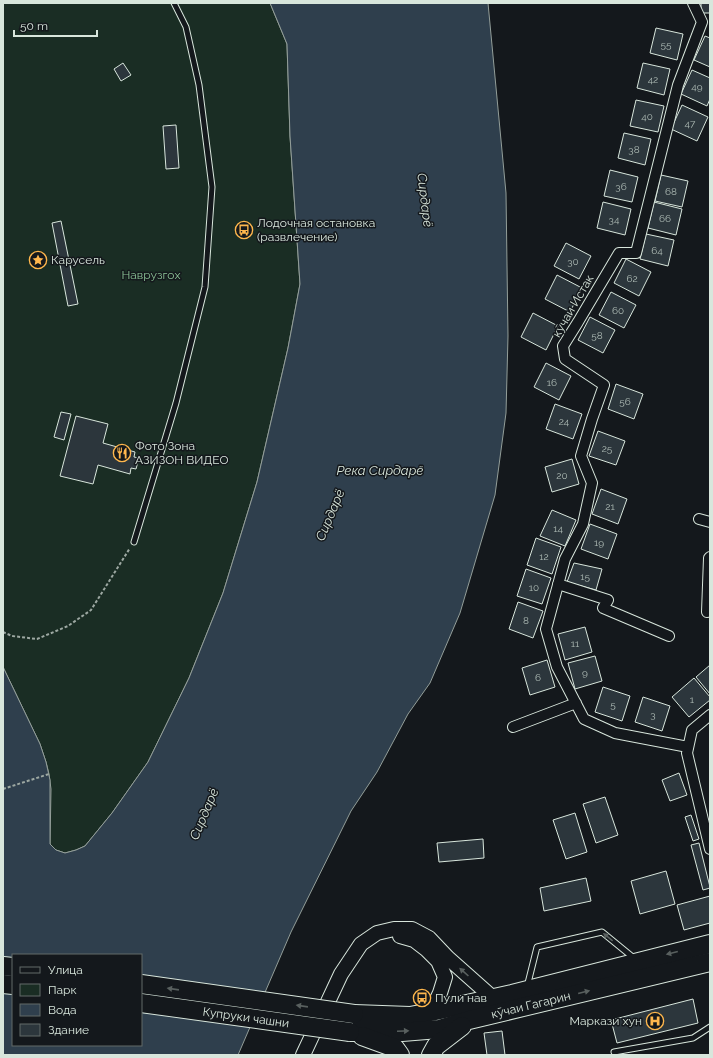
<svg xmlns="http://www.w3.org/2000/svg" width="713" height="1058" font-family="Raleway,sans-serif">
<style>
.green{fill:#1a2d24;stroke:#939e99}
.water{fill:#2f3f4d;stroke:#939e99;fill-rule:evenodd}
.building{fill:#2c363c;stroke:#d8e6dc}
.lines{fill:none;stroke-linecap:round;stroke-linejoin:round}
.lane-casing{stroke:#d8e6dc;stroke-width:7}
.street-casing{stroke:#d8e6dc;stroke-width:12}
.secondary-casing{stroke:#d8e6dc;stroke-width:16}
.highway-casing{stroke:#d8e6dc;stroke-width:20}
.path{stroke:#9da8a2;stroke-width:2;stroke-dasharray:3 2;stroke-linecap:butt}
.lane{stroke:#14181c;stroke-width:5}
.street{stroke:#14181c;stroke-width:10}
.secondary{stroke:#14181c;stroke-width:14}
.highway{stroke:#14181c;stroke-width:18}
.highway-bridge-casing{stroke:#d8e6dc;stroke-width:20;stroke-linecap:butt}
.highway-bridge{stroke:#14181c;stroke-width:18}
.oneway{fill:#59605f}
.labels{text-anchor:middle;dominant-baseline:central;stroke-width:3;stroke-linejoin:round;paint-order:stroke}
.number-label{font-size:10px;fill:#adbab4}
.poi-label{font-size:12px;fill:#d8e6dc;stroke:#14181c;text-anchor:start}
.park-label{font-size:12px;fill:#8ac095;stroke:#14181c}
.street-label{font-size:12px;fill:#d8e6dc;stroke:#14181c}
.water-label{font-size:13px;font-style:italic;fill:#d8e6dc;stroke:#14181c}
</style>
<rect width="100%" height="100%" fill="#14181c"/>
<path class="green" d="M3,3H270L287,44L290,136L300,284L288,348L257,482L223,593L189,678L148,762L112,813L85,846L76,850L65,853L56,850L50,844L51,789L49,774L46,762L40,744L3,667Z"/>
<path class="water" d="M270,3H488L506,193L508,336L506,413L495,495L460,613L430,683L408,714L377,772L351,811L291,932L238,1055H3V667L40,744L46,762L50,780V844L56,850L65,853L76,850L85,846L112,813L148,762L189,678L223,593L257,482L288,348L300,284L290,136L287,44ZM13,955H141V1045H13Z"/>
<path class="building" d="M701,3H710V13H701Z
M656,28L683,34L677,60L650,53Z
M705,36L710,38V67L694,60Z
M123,63L131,75L121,81L114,69Z
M643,63L670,69L664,95L637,88Z
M692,70L710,78V99L707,106L681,94Z
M636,100L664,106L658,132L630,126Z
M682,105L708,117L697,141L671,129Z
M176,125L179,168L166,169L163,126Z
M624,133L651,139L645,165L618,158Z
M610,170L638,177L632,202L604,196Z
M661,175L688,181L682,207L655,201Z
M603,202L631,209L625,235L597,228Z
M654,202L682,209L676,235L648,228Z
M61,221L78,304L68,306L52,223Z
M646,234L674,240L668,266L640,259Z
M566,243L591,256L579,279L554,266Z
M626,259L651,272L639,296L614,283Z
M557,275L582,288L570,312L545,299Z
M611,292L636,305L624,328L599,315Z
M533,313L558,326L546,350L521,337Z
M590,317L615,330L603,353L578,340Z
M546,363L571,376L559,400L534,387Z
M616,384L643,394L634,419L608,409Z
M555,404L582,414L573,439L546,429Z
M61,412L71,414L64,440L54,437Z
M76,416L108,424L103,443L135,452L134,457L139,458L136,469L131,468L130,474L98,465L93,484L60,476Z
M598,431L625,441L616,465L589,456Z
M572,459L579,484L552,492L545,467Z
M601,489L627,499L618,524L592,514Z
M552,510L576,520L565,546L540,536Z
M590,524L617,534L608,559L581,549Z
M536,538L561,547L552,574L527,565Z
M574,563L602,569L596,590L567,582Z
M526,569L551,578L542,604L517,596Z
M518,602L543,611L533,638L509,629Z
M585,627L592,652L565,660L558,634Z
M595,656L602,681L575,689L568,663Z
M547,660L555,687L530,695L522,668Z
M710,665V694L696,677Z
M694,678L710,697V700L689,717L672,697Z
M603,687L630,696L622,721L595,712Z
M643,697L670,706L662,731L635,722Z
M679,773L687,795L670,801L662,780Z
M605,797L618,835L596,843L583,804Z
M575,813L587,852L566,859L553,820Z
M691,815L699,839L693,841L685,817Z
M483,839L484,858L439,862L437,843Z
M699,843L710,887V888L703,890L691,845Z
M666,871L675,904L640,914L631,881Z
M586,878L591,901L544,911L540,888Z
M710,896V923L684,930L677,905Z
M693,999L698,1023L617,1043L611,1020Z
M502,1031L505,1055H487L484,1033Z"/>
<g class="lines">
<defs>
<path id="lane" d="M134,542L176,403L205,287L212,187L199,85L186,27L174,3
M527,987L537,947L602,932L635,959
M614,1052L693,1038L710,1027"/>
<path id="street" d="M699,519L710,522
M558,584L608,600L603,608L669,636
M707,612L709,558L710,557
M710,715L692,730L687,753L710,849
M513,727L576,703
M688,747L615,733L584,719L557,667L546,629L565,559L583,524L592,483L581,456L592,419L604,385L565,359L563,346L578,322L619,253H636L678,85L702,22L693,3"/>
<path id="secondary" d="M400,936L414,940L427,950L438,961L445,977L440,993L431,1012
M303,1055L341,974L361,944L377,933L394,929H412L429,938L448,958L493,998"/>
<g id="highway">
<path d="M3,966L13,967"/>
<path d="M3,984L13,985"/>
<path d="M354,1014L410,1016L431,1012L512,994L710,944"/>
<path id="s1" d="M350,1032H402L439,1029L469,1020L710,962"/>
<path d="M362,1036L395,1048L400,1055"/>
<path d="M431,1055L436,1046L462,1026"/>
</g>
</defs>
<use href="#lane" class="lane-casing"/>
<use href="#street" class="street-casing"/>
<use href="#secondary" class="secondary-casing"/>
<use href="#highway" class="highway-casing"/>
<path class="path" d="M3,632L12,636L37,639L68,626L91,610L130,548
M3,789L49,774"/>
<use href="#lane" class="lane"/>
<use href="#street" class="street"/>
<use href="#secondary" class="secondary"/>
<use href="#highway" class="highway"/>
<defs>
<g id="highway-bridge">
<path d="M141,984L354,1014"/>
<path id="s2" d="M141,1003L350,1032"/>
</g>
</defs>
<use href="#highway-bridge" class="highway-bridge-casing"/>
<use href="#highway-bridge" class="highway-bridge"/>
</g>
<defs><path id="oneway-solid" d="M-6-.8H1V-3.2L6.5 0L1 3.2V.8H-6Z"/></defs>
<g class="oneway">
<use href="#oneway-solid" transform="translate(608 937) rotate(-141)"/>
<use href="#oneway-solid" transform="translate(672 953) rotate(166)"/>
<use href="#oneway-solid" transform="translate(464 972) rotate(-138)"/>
<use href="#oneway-solid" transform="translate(173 989) rotate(-172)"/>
<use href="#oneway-solid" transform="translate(584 992) rotate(-14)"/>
<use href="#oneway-solid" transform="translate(302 1006) rotate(-172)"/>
<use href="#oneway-solid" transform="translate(403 1031) rotate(-3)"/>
</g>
<defs>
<symbol id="bus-ring" viewBox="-11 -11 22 22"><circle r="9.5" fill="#14181c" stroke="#ffb74d" stroke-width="1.5"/><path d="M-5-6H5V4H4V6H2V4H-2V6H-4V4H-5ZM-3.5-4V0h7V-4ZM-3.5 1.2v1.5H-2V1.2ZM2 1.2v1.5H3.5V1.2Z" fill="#ffb74d"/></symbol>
<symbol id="sight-ring" viewBox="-11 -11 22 22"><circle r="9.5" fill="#14181c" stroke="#ffb74d" stroke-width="1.5"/><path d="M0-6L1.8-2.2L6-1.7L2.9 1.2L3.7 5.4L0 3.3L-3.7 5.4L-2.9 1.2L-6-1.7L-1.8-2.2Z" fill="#ffb74d"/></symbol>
<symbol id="restaurant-ring" viewBox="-11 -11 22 22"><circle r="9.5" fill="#14181c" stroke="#ffb74d" stroke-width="1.5"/><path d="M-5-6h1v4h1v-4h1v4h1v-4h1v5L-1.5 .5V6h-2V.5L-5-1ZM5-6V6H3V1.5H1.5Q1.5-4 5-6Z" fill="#ffb74d"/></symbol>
<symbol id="hospital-ring" viewBox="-11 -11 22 22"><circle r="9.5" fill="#14181c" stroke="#ffb74d" stroke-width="1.5"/><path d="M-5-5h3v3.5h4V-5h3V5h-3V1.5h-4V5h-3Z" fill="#ffb74d"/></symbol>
</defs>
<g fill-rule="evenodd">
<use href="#bus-ring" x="234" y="220" width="20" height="20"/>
<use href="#sight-ring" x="28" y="250" width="20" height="20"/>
<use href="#restaurant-ring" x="112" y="443" width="20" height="20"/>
<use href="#bus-ring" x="412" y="988" width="20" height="20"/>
<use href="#hospital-ring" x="645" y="1011" width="20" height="20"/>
</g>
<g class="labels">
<g class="number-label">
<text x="666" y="44">55</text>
<text x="653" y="79">42</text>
<text x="697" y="86">49</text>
<text x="647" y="116">40</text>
<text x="690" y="123">47</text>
<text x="634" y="149">38</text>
<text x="621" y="186">36</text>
<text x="671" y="191">68</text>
<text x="665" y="218">66</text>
<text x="614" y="219">34</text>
<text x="657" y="250">64</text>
<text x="573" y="261">30</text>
<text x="632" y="278">62</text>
<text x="618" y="310">60</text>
<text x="597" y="335">58</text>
<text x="552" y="382">16</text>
<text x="625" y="401">56</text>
<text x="564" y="421">24</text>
<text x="607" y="448">25</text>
<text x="562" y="475">20</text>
<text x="610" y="506">21</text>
<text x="558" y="528">14</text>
<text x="599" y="542">19</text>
<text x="544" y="556">12</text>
<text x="585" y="576">15</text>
<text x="534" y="587">10</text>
<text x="526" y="620">8</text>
<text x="575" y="643">11</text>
<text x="585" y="672">9</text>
<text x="538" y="677">6</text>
<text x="692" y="699">1</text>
<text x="613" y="704">5</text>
<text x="653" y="714">3</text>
</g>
<g class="poi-label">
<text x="257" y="223">Лодочная остановка<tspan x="257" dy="14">(развлечение)</tspan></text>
<text x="51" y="260">Карусель</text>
<text x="135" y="446">Фото Зона<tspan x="135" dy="14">АЗИЗОН ВИДЕО</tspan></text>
<text x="435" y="998">Пули нав</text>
<text x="642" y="1021" text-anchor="end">Маркази хун</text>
</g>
<g class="park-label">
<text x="151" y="275">Наврузгох</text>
</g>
<g class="street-label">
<text transform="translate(573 306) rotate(-60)">кӯчаи Истак</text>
<text stroke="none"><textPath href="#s1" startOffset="184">кӯчаи Гагарин</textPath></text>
<text stroke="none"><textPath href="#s2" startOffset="106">Купруки чашни</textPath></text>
</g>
<g class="water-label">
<text transform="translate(425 200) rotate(83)">Сирдарё</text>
<text x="380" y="470">Река Сирдарё</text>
<text transform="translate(330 515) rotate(-67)">Сирдарё</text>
<text transform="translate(204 814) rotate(-67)">Сирдарё</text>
</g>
</g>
<rect width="713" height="1058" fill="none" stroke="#d8e6dc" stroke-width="8"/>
<rect x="12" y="954" width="130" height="92" fill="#14181c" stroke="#626a69"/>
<rect x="20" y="967" width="20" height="6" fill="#14181c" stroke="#626a69"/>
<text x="48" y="974" font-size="12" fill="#d8e6dc">Улица</text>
<rect x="20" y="984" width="20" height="12" fill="#1a2d24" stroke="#626a69"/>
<text x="48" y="994" font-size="12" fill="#d8e6dc">Парк</text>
<rect x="20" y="1004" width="20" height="12" fill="#2f3f4d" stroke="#626a69"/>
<text x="48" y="1014" font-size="12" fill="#d8e6dc">Вода</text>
<rect x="20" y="1024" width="20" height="12" fill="#2c363c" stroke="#626a69"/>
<text x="48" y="1034" font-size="12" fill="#d8e6dc">Здание</text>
<path d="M14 30v6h83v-6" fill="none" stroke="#d8e6dc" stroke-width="2"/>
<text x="20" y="30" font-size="12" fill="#d8e6dc" stroke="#14181c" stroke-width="3" paint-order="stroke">50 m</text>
</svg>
